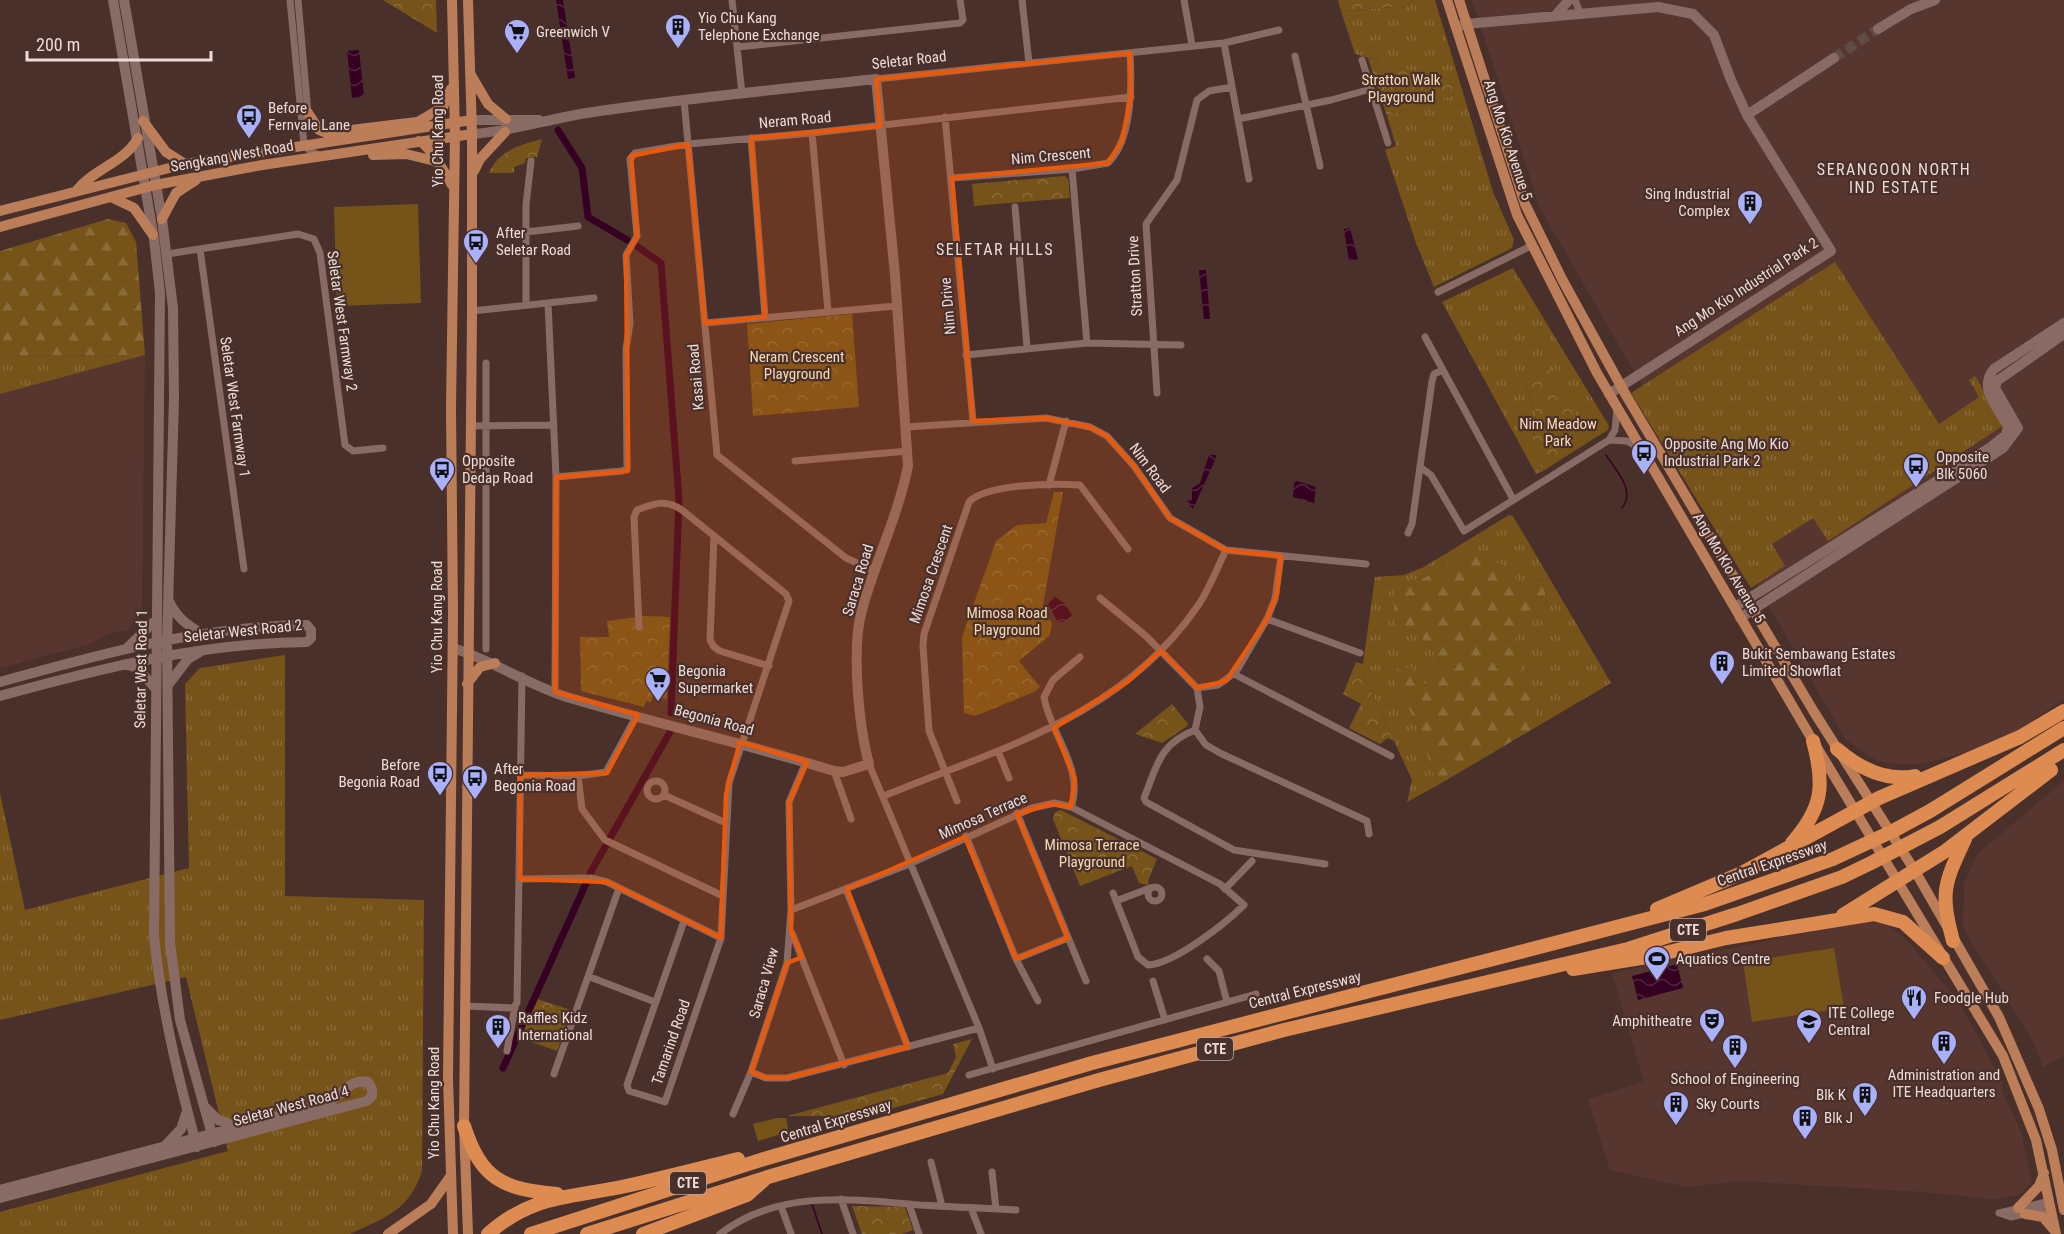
<svg xmlns="http://www.w3.org/2000/svg" width="2064" height="1234" font-family="'Roboto Condensed',sans-serif">
<style>
.built{fill:#57362f}
.grass{fill:url(#grass-tufts)}
.forest{fill:url(#forest-firs)}
.park{fill:url(#park-crowns)}
.garden{fill:#765419}
.water{fill:url(#water-waves)}
.lines{fill:none;stroke-linecap:round;stroke-linejoin:round}
.stream{stroke:#360023;stroke-width:1.5}
.canal{stroke:#360023;stroke-width:7}
.secondary-tunnel{stroke:#624a45;stroke-width:10;stroke-dasharray:10 5;stroke-linecap:butt}
.street{stroke:#896b65;stroke-width:7}
.secondary{stroke:#896b65;stroke-width:10}
.primary{stroke:#bb7e58;stroke-width:10}
.highway{stroke:#dd8b50;stroke-width:14}
.marked{fill:#e8590c;fill-opacity:0.2;stroke:#e8590c;stroke-width:4.5;stroke-linejoin:round}
.labels{text-anchor:middle;dominant-baseline:central;stroke-width:4.5;stroke-linejoin:round;paint-order:stroke}
.shield{fill:#4a302b;stroke:#bba8a3;stroke-width:1.5}
.shield-label{font-size:14px;font-weight:bold;fill:#ecdbd7}
.poi-label{font-size:15px;fill:#ecdbd7;stroke:#4a302b;text-anchor:start}
.street-label{font-size:15px;fill:#ecdbd7;stroke:#4a302b}
.park-label{font-size:15px;fill:#f7dcb5;stroke:#4a302b}
.neighbourhood-label{font-size:16px;letter-spacing:1.5px;fill:#ecdbd7;stroke:#4a302b}
</style>
<defs>
<pattern id="grass-tufts" width="24" height="20" patternUnits="userSpaceOnUse" patternTransform="scale(1.5)"><rect width="24" height="20" fill="#765419"/><path d="M3 7l-1-3M5 7V3M7 7l1-3M15 17l-1-3M17 17v-4M19 17l1-3" fill="none" stroke="#8a6c3a"/></pattern>
<pattern id="forest-firs" width="22" height="20" patternUnits="userSpaceOnUse" patternTransform="scale(1.5)"><rect width="22" height="20" fill="#765419"/><path d="M5 1l3.5 6h-7zM16 11l3.5 6h-7z" fill="#8a6c3a"/></pattern>
<pattern id="park-crowns" width="20" height="18" patternUnits="userSpaceOnUse" patternTransform="scale(1.5)"><rect width="20" height="18" fill="#765419"/><path d="M2 6a3 3 0 1 1 6 0M12 15a3 3 0 1 1 6 0" fill="none" stroke="#8a6c3a"/></pattern>
<pattern id="water-waves" width="16" height="10" patternUnits="userSpaceOnUse" patternTransform="scale(1.5)"><rect width="16" height="10" fill="#360023"/><path d="M0 5q4-4 8 0t8 0" fill="none" stroke="#532542"/></pattern>
</defs>
<rect width="100%" height="100%" fill="#4a302b"/>
<path class="built" d="M1472,0H2064V699L2017,731L1979,748L1932,762L1902,765L1877,761L1846,740L1540,208Z
M145,355L142,613L127,630L108,634L90,644L0,668V394Z
M2064,781V1056L2043,1067L2032,1039L1963,928L1964,884L1977,854Z
M1861,921L1885,924L1906,939L1959,1002L2002,1082V1090L2021,1132L2032,1183L2017,1196L1992,1199L1924,1192L1740,1181L1687,1187L1610,1170L1588,1099L1644,1082L1612,973Z"/>
<path class="grass" d="M1412,0H1435L1493,192L1514,240L1512,248L1434,287L1416,243L1385,150L1396,146L1387,116L1454,95L1451,82L1355,54L1341,11L1409,6Z
M1835,262L1939,424L1979,397L1969,380L1975,376L2004,425L1828,541L1813,518L1772,544L1785,566L1751,588L1631,393Z
M1513,268L1609,426L1608,430L1590,441L1548,364L1525,382L1536,414L1532,444L1543,471L1536,474L1442,302Z
M145,355L0,394V356Z
M1509,515L1513,516L1611,683L1538,726L1512,641L1547,603L1542,578L1519,593L1470,551L1424,578L1394,584L1412,628L1440,658L1427,684L1413,682L1396,688L1412,713L1438,785L1407,802L1412,780L1362,671L1375,577L1404,575L1424,567Z
M285,655V896L424,900L422,1171C410,1210 384,1218 350,1234H0V1212L228,1151L186,977L0,1020V793L25,910L189,868L185,684L200,668Z"/>
<path class="forest" d="M108,219L126,223L136,242L145,355L0,356V251Z
M1470,551L1514,570L1519,593L1542,578L1547,603L1513,641L1538,726L1438,785L1413,716L1396,688L1397,667L1413,668V682L1427,684L1440,658L1412,628L1395,625L1394,584L1424,578Z"/>
<path class="park" d="M383,0H436L437,33Z
M1338,0H1412L1409,6L1341,11Z
M1368,58L1451,81L1454,95L1387,116Z
M542,139L537,157L526,158L525,163L514,167V173H489C499,150 520,145 542,139Z
M1065,176L1068,179L1070,198L974,206L972,184Z
M852,314L859,407L753,416L747,324Z
M1548,363L1590,441L1543,471L1532,444L1536,414L1525,382Z
M1054,492H1063L1042,611L1052,623L1050,635L1019,661L1040,687L1034,692L975,716L964,713L962,637L996,541L1017,525L1046,523Z
M645,616L670,617L667,699L653,696L651,702L646,701L644,707L581,691L580,637H609L607,621Z
M1356,662L1363,664L1362,671L1394,741L1388,738L1380,744L1349,728L1361,704L1343,694Z
M1172,704L1188,724L1186,727L1162,743L1135,734Z
M1061,810L1157,859L1148,881L1149,885L1139,883L1132,866L1080,886L1053,819L1055,812Z
M537,999L571,1010L557,1051L520,1038Z
M972,1039L943,1094L865,1116H787L948,1073L956,1057L953,1044Z
M852,1206L905,1207L913,1230L902,1234H862Z"/>
<path class="garden" d="M418,204L421,303L337,306L334,207Z
M1834,948L1844,1008L1752,1022L1743,962Z
M777,1118H786L789,1132L758,1141L753,1124Z"/>
<path class="water" d="M556,0H563L575,78L568,79Z
M359,50L364,96L352,98L347,51Z
M1350,228L1358,259L1349,261L1344,229Z
M1199,270H1206L1210,319H1204Z
M1209,455H1216V458L1193,509L1186,501L1192,500V488L1200,483Z
M1297,481L1316,487L1314,503L1293,497L1294,483Z
M1055,597L1064,603L1072,615L1064,622L1057,621L1048,604Z
M1677,964L1683,988L1638,1000L1632,976Z"/>
<g class="lines">
<path class="stream" d="M1606,455C1616,470 1636,491 1622,508
M812,1204L822,1234"/>
<path class="canal" d="M558,130L582,168L588,217L629,241
M638,247L661,263L679,500L671,713
M503,1068L592,870L670,732"/>
<path class="secondary-tunnel" d="M1834,58L1878,29"/>
<path class="street" d="M290,0L304,145L310,151L319,155
M298,0L308,113
M732,0L742,94
M1022,0L1029,63
M1184,0L1192,45
M1575,0L1581,15
M1224,43L1249,179
M738,47L960,23L963,20L960,0
M1295,56L1320,166
M1362,60L1388,143
M876,79L1224,43L1279,30
M684,100L717,455L846,558L875,571
M945,117L973,421
M1238,119L1331,100L1371,89
M812,133L828,311
M751,138L765,317
M1072,169L1087,343
M952,178L1072,169L1108,163C1133,139 1132,85 1130,53
M1015,207L1027,347
M526,232L578,226
M200,249L244,569
M167,254L298,234L314,239L320,253L345,445L353,451L383,448
M1438,292L1533,245
M548,303L556,477L555,692
M526,305V205L531,161
M472,311L594,298
M705,323L896,306
M1425,337L1513,499
M966,355L1087,343L1181,345
M1157,393L1146,224L1177,180L1197,100L1209,91L1232,87
M1617,409L1615,430L1609,440L1627,441L1639,448
M470,426L554,425
M906,427L1046,418L1090,427L1107,436L1134,466L1170,518L1226,550L1366,564
M795,461L908,451
M1420,467L1431,475L1464,531L1609,440
M556,477L622,471L627,468L626,349L630,323L626,255L637,236L630,159L635,153L688,144L812,133L1131,97
M1049,485L1066,421
M1408,533L1412,524L1432,381L1434,374L1443,370
M714,536L710,640L714,647L720,651L769,666
M1100,598L1146,636L1197,688L1200,707L1195,730
M1267,619L1360,653
M639,627L634,517L637,510C655,503 666,499 682,510L786,594L789,601L729,783L721,938L665,1102L629,1091L627,1085L684,921
M486,649V363
M1234,674L1391,756
M1197,688L1218,685L1236,672L1267,619L1275,599L1281,556
M1195,730C1159,744 1157,766 1144,798L1146,802L1234,850L1325,864
M1195,730L1206,745L1222,754L1367,821L1369,834
M998,751L1009,778
M869,764L979,1028L993,1069
M834,771L851,819
M520,775L578,776L606,772L637,715
M578,776L582,809L605,840L723,896
M647 790a9 9 0 1 1 18 0a9 9 0 1 1-18 0Z
M664,795L726,823
M884,796C1002,747 1120,718 1197,607C1209,590 1217,568 1226,550
M957,801L929,731L923,646L924,634L969,502C986,484 1054,483 1080,485L1128,549
M1071,807C1085,769 1050,734 1044,697L1053,680L1080,657
M1017,813L1086,981
M966,836L1016,959L1038,1001
M520,879L591,878L607,882L721,938
M1148 894a7 7 0 1 1 14 0a7 7 0 1 1-14 0Z
M846,889L908,1047
M1225,889L1252,861
M1116,901L1150,888
M791,910L907,865L1032,808L1055,803L1071,807L1220,884L1244,905C1226,923 1174,964 1148,965L1138,957L1113,893
M792,933L844,1065
M1016,959L1068,938
M1207,959L1219,971L1227,1002
M590,977L655,1002
M1153,981L1165,1020
M466,1006L513,1008L517,1003L522,676
M507,1051L515,1007
M751,1072L766,1078H787L979,1028
M554,1074L619,888
M969,1075L1256,994
M733,1114L751,1072L787,963L791,910L789,802L806,762
M931,1162L942,1206
M992,1172L996,1209
M841,1199L853,1234
M909,1204L919,1234
M781,1206L791,1234
M971,1208L981,1234
M1999,1213L2011,1217L2051,1208
M1999,1213L2050,1201
M720,1234C778,1189 852,1199 920,1205C952,1207 984,1208 1016,1210"/>
<path class="secondary" d="M113,0L154,239L160,293L154,935C161,1007 178,1077 197,1147
M124,0L162,219L173,308L174,399L167,641L170,943L180,1020L214,1142
M1555,16L1569,0
M1456,27L1466,24L1658,7L1693,14L1714,35L1731,80L1747,115L1831,251L1609,394
M1878,29L1911,9L1935,0
M1747,115L1834,58
M472,120H539
M169,601C176,617 187,625 202,634
M1735,607L1991,447L2006,435L2008,426C1997,407 1978,388 1994,369L2064,323
M1740,618L2003,448L2018,428L1995,388L1997,381L2064,334
M453,648C494,661 530,686 570,698C658,724 747,744 834,771L843,772L869,764C859,727 851,648 862,610C875,562 898,516 908,466L895,275L876,79C782,89 687,98 593,112C551,118 515,131 472,134
M126,649L156,620
M126,664L137,668L156,689
M0,682C100,654 202,626 307,625L311,630V638L307,642C201,643 102,668 0,696
M168,685L188,659L200,652
M206,1108L218,1120L238,1127
M164,1147L181,1129L187,1111
M0,1190L328,1103C342,1095 350,1078 368,1082L372,1089V1096L367,1101L0,1198"/>
<path class="primary" d="M452,0L455,135L451,408L453,615L448,1079L453,1234
M1447,0L1517,215L1597,373L1813,741L2003,1056L2036,1140L2056,1234
M1459,0L1525,204L1563,281L1627,397L1814,712L1915,871L1999,1017L2039,1109L2052,1150L2064,1210
M471,75L488,104L506,119
M308,113L319,130L326,133L417,122
M143,121L166,152L185,164
M411,126L443,107L451,89
M419,141C430,146 445,173 452,185
M373,155L406,154L435,161
M474,171L480,159L505,132
M77,190C95,168 124,163 138,138
M111,197L134,208L153,235
M0,211L185,164L472,120
M162,219L176,193L196,180
M0,227L155,185L262,165L472,134
M467,684L480,667L495,663
M2018,1208L2039,1186L2044,1173
M2025,1214L2043,1217L2055,1231
M388,1234L431,1204L450,1177
M468,1234L464,1126L472,317V134L468,0"/>
<path class="highway" d="M1837,749C1859,768 1885,782 1915,776
M1792,843C1823,808 1825,785 1813,741
M1657,909L1742,873L1879,798L2020,737L2064,711
M1843,915L1944,852L2051,770
M1953,941C1940,892 1944,884 1965,839
M1573,969L1653,956L1726,938L1874,914L1903,922L1943,958
M464,1126C481,1179 502,1189 557,1194
M488,1234C533,1194 571,1198 626,1186C663,1178 701,1168 738,1159
M531,1234L764,1159L1092,1063L1705,904L1833,859L1893,831L1930,811L2064,728
M587,1234L768,1177L1099,1080L1284,1030L1628,949L1737,914L1842,877L1871,863L1940,827L2064,750
M643,1234L747,1195L764,1180"/>
</g>
<path class="marked" d="M1130,53L1131,97L1122,141L1108,163L952,178L973,421L1046,418L1090,427L1107,436L1134,466L1170,518L1226,550L1281,556L1277,594L1267,619L1226,681L1197,688L1161,651L1127,682L1054,728L1075,779L1071,807L1050,804L1017,814L1068,938L1016,959L965,837L847,889L908,1047L787,1078H766L751,1072L787,963L802,957L791,931L789,802L807,762L740,742L726,794L721,938L607,882L520,879V775L607,773L638,715L555,692L556,477L628,471L626,255L637,237L631,156L688,144L705,323L765,317L751,138L880,126L876,79Z"/>
<defs>
<symbol id="building-pin" viewBox="-11 -11 22 30"><path d="M0 17L-7.5 6A9.5 9.5 0 1 1 7.5 6Z" fill="#a9b0fc" stroke="#4a302b"/><path d="M-4-6H4V6H1V3H-1V6H-4ZM-2.5-4.3h1.7v1.8h-1.7ZM.8-4.3h1.7v1.8H.8ZM-2.5-1h1.7V.8h-1.7ZM.8-1h1.7V.8H.8Z" fill="#111"/></symbol>
<symbol id="supermarket-pin" viewBox="-11 -11 22 30"><path d="M0 17L-7.5 6A9.5 9.5 0 1 1 7.5 6Z" fill="#a9b0fc" stroke="#4a302b"/><path d="M-6-5.5h2.5l.6 2H6L4.5 2H-2.5L-4.4-4H-6ZM-1.5 3.2a1.3 1.3 0 1 0 .1 0ZM3 3.2a1.3 1.3 0 1 0 .1 0Z" fill="#111"/></symbol>
<symbol id="bus-pin" viewBox="-11 -11 22 30"><path d="M0 17L-7.5 6A9.5 9.5 0 1 1 7.5 6Z" fill="#a9b0fc" stroke="#4a302b"/><path d="M-5-6H5V4H4V6H2V4H-2V6H-4V4H-5ZM-3.5-4V0h7V-4ZM-3.5 1.2v1.5H-2V1.2ZM2 1.2v1.5H3.5V1.2Z" fill="#111"/></symbol>
<symbol id="stadium-pin" viewBox="-11 -11 22 30"><path d="M0 17L-7.5 6A9.5 9.5 0 1 1 7.5 6Z" fill="#a9b0fc" stroke="#4a302b"/><path d="M0-5a6.5 5 0 1 0 0 10a6.5 5 0 1 0 0-10ZM-3.5-1.8h7v3.6h-7Z" fill="#111"/></symbol>
<symbol id="restaurant-pin" viewBox="-11 -11 22 30"><path d="M0 17L-7.5 6A9.5 9.5 0 1 1 7.5 6Z" fill="#a9b0fc" stroke="#4a302b"/><path d="M-5-6h1v4h1v-4h1v4h1v-4h1v5L-1.5 .5V6h-2V.5L-5-1ZM5-6V6H3V1.5H1.5Q1.5-4 5-6Z" fill="#111"/></symbol>
<symbol id="theatre-pin" viewBox="-11 -11 22 30"><path d="M0 17L-7.5 6A9.5 9.5 0 1 1 7.5 6Z" fill="#a9b0fc" stroke="#4a302b"/><path d="M-5-5.5Q0-4 5-5.5V0Q5 5 0 6Q-5 5-5 0ZM-3.3-2.5H-1v1.5H-3.3ZM1-2.5H3.3v1.5H1ZM-2.8 1Q0 5.5 2.8 1Z" fill="#111"/></symbol>
<symbol id="university-pin" viewBox="-11 -11 22 30"><path d="M0 17L-7.5 6A9.5 9.5 0 1 1 7.5 6Z" fill="#a9b0fc" stroke="#4a302b"/><path d="M0-5L7-2L0 1L-7-2ZM-4 1L0 2.5L4 1V4Q0 6-4 4Z" fill="#111"/></symbol>
</defs>
<g fill-rule="evenodd">
<use href="#building-pin" x="663" y="12" width="30" height="40"/>
<use href="#supermarket-pin" x="502" y="17" width="30" height="40"/>
<use href="#bus-pin" x="234" y="102" width="30" height="40"/>
<use href="#building-pin" x="1735" y="188" width="30" height="40"/>
<use href="#bus-pin" x="461" y="227" width="30" height="40"/>
<use href="#bus-pin" x="1629" y="438" width="30" height="40"/>
<use href="#bus-pin" x="1901" y="451" width="30" height="40"/>
<use href="#bus-pin" x="427" y="455" width="30" height="40"/>
<use href="#building-pin" x="1707" y="648" width="30" height="40"/>
<use href="#supermarket-pin" x="643" y="665" width="30" height="40"/>
<use href="#bus-pin" x="425" y="759" width="30" height="40"/>
<use href="#bus-pin" x="460" y="763" width="30" height="40"/>
<use href="#stadium-pin" x="1642" y="944" width="30" height="40"/>
<use href="#restaurant-pin" x="1899" y="983" width="30" height="40"/>
<use href="#theatre-pin" x="1697" y="1006" width="30" height="40"/>
<use href="#university-pin" x="1794" y="1007" width="30" height="40"/>
<use href="#building-pin" x="483" y="1012" width="30" height="40"/>
<use href="#building-pin" x="1929" y="1028" width="30" height="40"/>
<use href="#building-pin" x="1720" y="1032" width="30" height="40"/>
<use href="#building-pin" x="1850" y="1080" width="30" height="40"/>
<use href="#building-pin" x="1661" y="1089" width="30" height="40"/>
<use href="#building-pin" x="1790" y="1103" width="30" height="40"/>
</g>
<g class="labels">
<g class="shield">
<rect x="1670" y="919" width="36" height="22" rx="4.5"/>
<rect x="1197" y="1038" width="36" height="22" rx="4.5"/>
<rect x="670" y="1172" width="36" height="22" rx="4.5"/>
</g>
<g class="shield-label">
<text x="1688" y="930">CTE</text>
<text x="1215" y="1049">CTE</text>
<text x="688" y="1183">CTE</text>
</g>
<g class="poi-label">
<text x="698" y="18">Yio Chu Kang<tspan x="698" dy="17">Telephone Exchange</tspan></text>
<text x="536" y="32">Greenwich V</text>
<text x="268" y="108">Before<tspan x="268" dy="17">Fernvale Lane</tspan></text>
<text x="1730" y="194" text-anchor="end">Sing Industrial<tspan x="1730" dy="17">Complex</tspan></text>
<text x="496" y="233">After<tspan x="496" dy="17">Seletar Road</tspan></text>
<text x="1664" y="444">Opposite Ang Mo Kio<tspan x="1664" dy="17">Industrial Park 2</tspan></text>
<text x="1936" y="457">Opposite<tspan x="1936" dy="17">Blk 5060</tspan></text>
<text x="462" y="461">Opposite<tspan x="462" dy="17">Dedap Road</tspan></text>
<text x="1742" y="654">Bukit Sembawang Estates<tspan x="1742" dy="17">Limited Showflat</tspan></text>
<text x="678" y="671">Begonia<tspan x="678" dy="17">Supermarket</tspan></text>
<text x="420" y="765" text-anchor="end">Before<tspan x="420" dy="17">Begonia Road</tspan></text>
<text x="494" y="769">After<tspan x="494" dy="17">Begonia Road</tspan></text>
<text x="1676" y="959">Aquatics Centre</text>
<text x="1934" y="998">Foodgle Hub</text>
<text x="1828" y="1013">ITE College<tspan x="1828" dy="17">Central</tspan></text>
<text x="518" y="1018">Raffles Kidz<tspan x="518" dy="17">International</tspan></text>
<text x="1692" y="1021" text-anchor="end">Amphitheatre</text>
<text x="1944" y="1075" text-anchor="middle">Administration and<tspan x="1944" dy="17">ITE Headquarters</tspan></text>
<text x="1735" y="1079" text-anchor="middle">School of Engineering</text>
<text x="1846" y="1095" text-anchor="end">Blk K</text>
<text x="1696" y="1104">Sky Courts</text>
<text x="1824" y="1118">Blk J</text>
</g>
<g class="street-label">
<text transform="translate(909 60) rotate(-6)">Seletar Road</text>
<text transform="translate(795 120) rotate(-5)">Neram Road</text>
<text transform="translate(438 131) rotate(-90)">Yio Chu Kang Road</text>
<text transform="translate(1508 140) rotate(72)">Ang Mo Kio Avenue 5</text>
<text transform="translate(232 156) rotate(-10)">Sengkang West Road</text>
<text transform="translate(1051 156) rotate(-5)">Nim Crescent</text>
<text transform="translate(1135 276) rotate(-93)">Stratton Drive</text>
<text transform="translate(1746 287) rotate(-33)">Ang Mo Kio Industrial Park 2</text>
<text transform="translate(948 306) rotate(-95)">Nim Drive</text>
<text transform="translate(342 321) rotate(82)">Seletar West Farmway 2</text>
<text transform="translate(696 377) rotate(-95)">Kasai Road</text>
<text transform="translate(235 407) rotate(82)">Seletar West Farmway 1</text>
<text transform="translate(1150 468) rotate(53)">Nim Road</text>
<text transform="translate(1729 568) rotate(59)">Ang Mo Kio Avenue 5</text>
<text transform="translate(931 574) rotate(-71)">Mimosa Crescent</text>
<text transform="translate(858 580) rotate(-73)">Saraca Road</text>
<text transform="translate(437 617) rotate(-90)">Yio Chu Kang Road</text>
<text transform="translate(243 631) rotate(-6)">Seletar West Road 2</text>
<text transform="translate(141 669) rotate(-89)">Seletar West Road 1</text>
<text transform="translate(714 720) rotate(15)">Begonia Road</text>
<text transform="translate(983 816) rotate(-24)">Mimosa Terrace</text>
<text transform="translate(1772 863) rotate(-19)">Central Expressway</text>
<text transform="translate(764 983) rotate(-74)">Saraca View</text>
<text transform="translate(1305 990) rotate(-14)">Central Expressway</text>
<text transform="translate(671 1042) rotate(-71)">Tamarind Road</text>
<text transform="translate(434 1103) rotate(-90)">Yio Chu Kang Road</text>
<text transform="translate(291 1106) rotate(-15)">Seletar West Road 4</text>
<text transform="translate(836 1121) rotate(-17)">Central Expressway</text>
</g>
<g class="park-label">
<text x="1401" y="80">Stratton Walk<tspan x="1401" dy="17">Playground</tspan></text>
<text x="797" y="357">Neram Crescent<tspan x="797" dy="17">Playground</tspan></text>
<text x="1558" y="424">Nim Meadow<tspan x="1558" dy="17">Park</tspan></text>
<text x="1007" y="613">Mimosa Road<tspan x="1007" dy="17">Playground</tspan></text>
<text x="1092" y="845">Mimosa Terrace<tspan x="1092" dy="17">Playground</tspan></text>
</g>
<g class="neighbourhood-label">
<text x="1894" y="169">SERANGOON NORTH<tspan x="1894" dy="18">IND ESTATE</tspan></text>
<text x="995" y="249">SELETAR HILLS</text>
</g>
</g>
<path d="M27 51v9h184v-9" fill="none" stroke="#ecdbd7" stroke-width="3"/>
<text x="36" y="51" font-size="18" fill="#ecdbd7" stroke="#4a302b" stroke-width="4.5" paint-order="stroke">200 m</text>
</svg>
